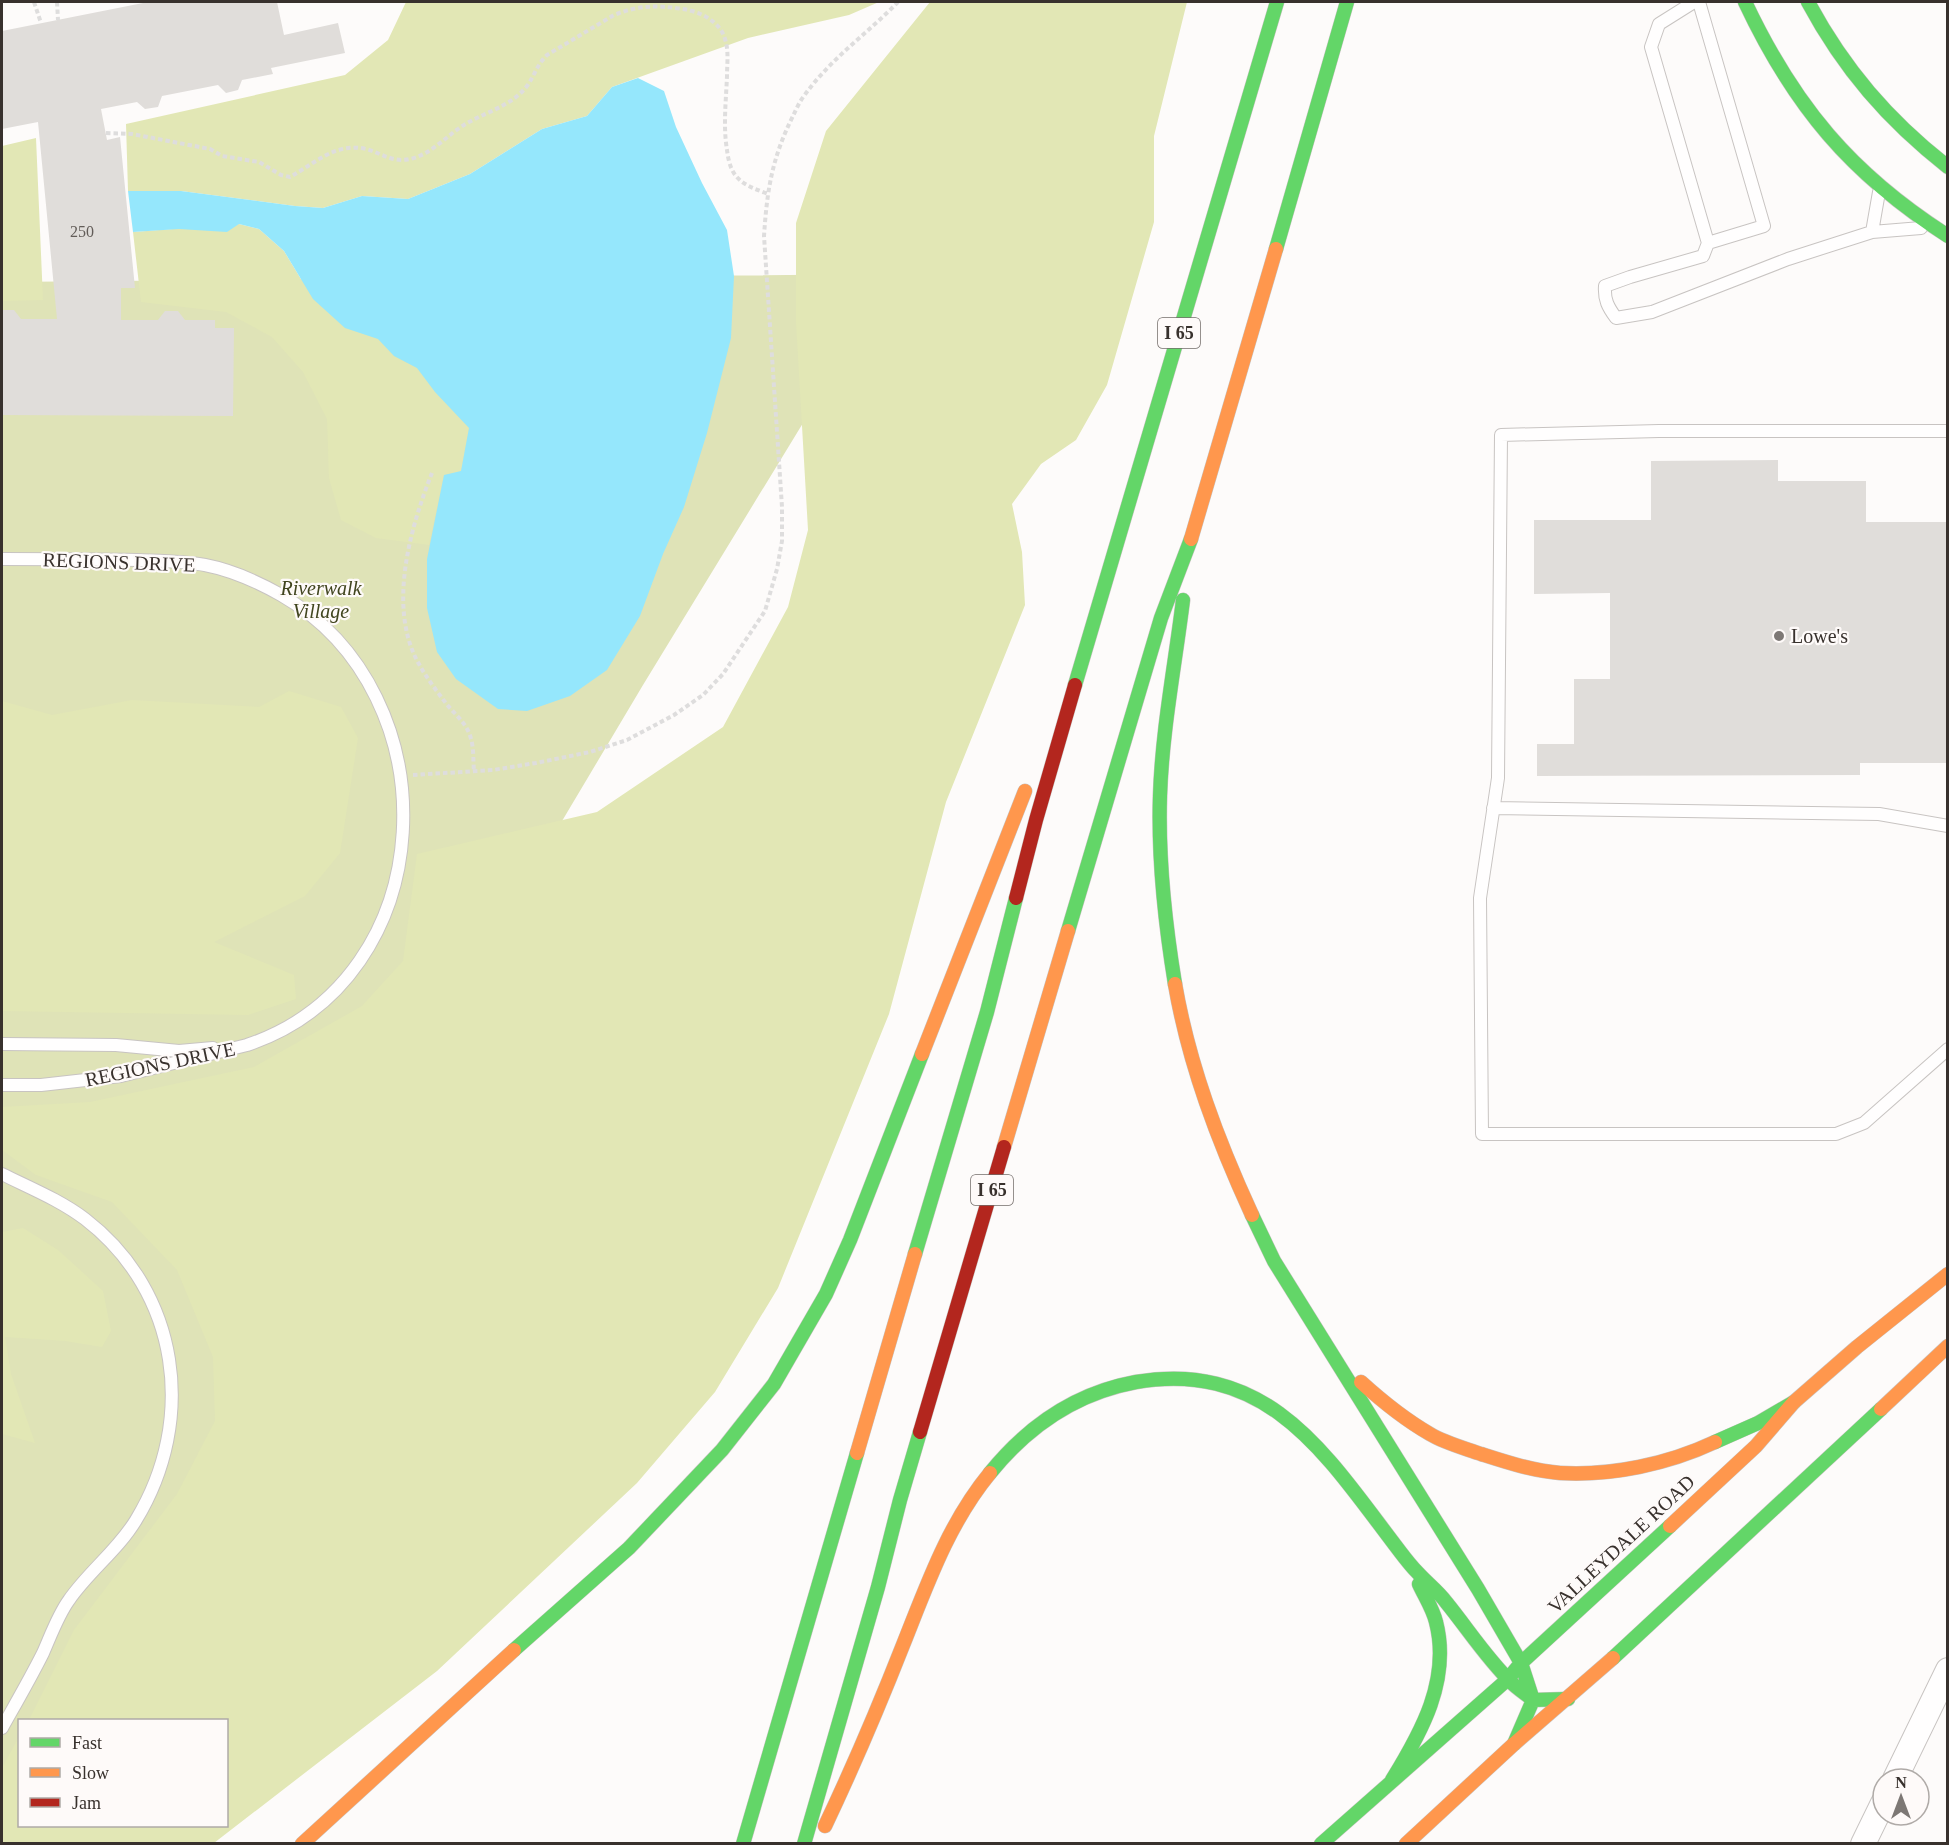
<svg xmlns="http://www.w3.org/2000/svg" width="1949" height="1845" font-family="Georgia,serif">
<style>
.green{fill:#dfe3b7}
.forest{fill:#e2e7b5}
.water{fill:#95e7fc}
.building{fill:#e0ddda}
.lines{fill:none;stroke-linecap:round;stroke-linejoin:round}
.lane-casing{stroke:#c8c4c2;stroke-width:14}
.street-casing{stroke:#c8c4c2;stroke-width:26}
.fast-casing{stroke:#c8c4c2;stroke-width:15}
.slow-casing{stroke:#c8c4c2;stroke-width:15}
.jam-casing{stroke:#c8c4c2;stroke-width:15}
.path{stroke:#dedddd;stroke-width:4;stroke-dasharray:4.5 3;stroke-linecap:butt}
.lane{stroke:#fffefe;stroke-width:12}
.street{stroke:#fffefe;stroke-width:24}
.fast{stroke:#63d668;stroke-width:14}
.slow{stroke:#ff974d;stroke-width:14}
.jam{stroke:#b3261e;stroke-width:14}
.poi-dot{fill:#7d7875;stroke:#fefaf9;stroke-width:2}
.labels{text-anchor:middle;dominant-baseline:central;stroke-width:4.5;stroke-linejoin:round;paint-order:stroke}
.number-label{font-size:16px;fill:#625c58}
.shield{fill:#fefaf9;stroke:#736d6a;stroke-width:1.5}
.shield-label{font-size:18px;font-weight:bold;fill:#38312d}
.street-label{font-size:20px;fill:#38312d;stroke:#fefaf9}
.park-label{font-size:20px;font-style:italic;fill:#41451f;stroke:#fefaf9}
.poi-label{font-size:20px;fill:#38312d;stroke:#fefaf9;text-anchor:start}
</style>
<rect width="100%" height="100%" fill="#fdfbfa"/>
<path class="green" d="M894,274L643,685L290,1278L90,1720H20V1826L35,1844L2,1843V282Z"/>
<path class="forest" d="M406,2H879L849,15L748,38L612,87L587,116L542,129L470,174L408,199L362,196L323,208L295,206L181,191H128L126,124L345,75L388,40Z
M930,2H1187L1154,136V222L1107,385L1076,440L1041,464L1012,504L1022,552L1025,605L946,802L889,1014L778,1288L715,1392L637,1483L437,1671L214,1843H2V1768L19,1737L20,1826H226V1720H29L74,1630L177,1494L215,1421L213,1357L177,1270L112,1202L36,1175L2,1150V1107L90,1102L254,1067L362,1006L403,961L417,854L597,812L723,727L788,607L808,530L796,322V223L826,131Z
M36,138L43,300L2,301V146Z
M239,224L259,229L284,251L313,299L345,328L378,339L394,356L417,368L435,392L469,428L461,472L444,475L429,545L376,538L341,520L329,478L327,419L303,372L272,337L226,312L141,302L133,232Z
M289,691L341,707L358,738L340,853L305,896L214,942L294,975L296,999L248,1015L2,1011V701L52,715L132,700L259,707Z
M23,1228L58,1250L103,1291L111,1331L102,1347L65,1341L5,1337L11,1374L35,1443L2,1434V1232Z"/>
<path class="water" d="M638,78L664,91L676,127L702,183L727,230L734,276L731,338L707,433L684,507L663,554L640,616L607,670L570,696L527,711L498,709L456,679L437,652L427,608V559L444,475L461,471L469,428L435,392L417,368L394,356L378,339L345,328L313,299L284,251L259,229L239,224L227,232L179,229L133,232L128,191H181L295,206L323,208L362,196L408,199L470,174L542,129L587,116L612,87Z"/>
<path class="building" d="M148,2H277L284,35L338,23L345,53L271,68L273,74L242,80L238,90L226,93L218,85L162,96L158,107L145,109L137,102L101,109L107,140L120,137L135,288H121V320H158L165,311H178L185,320H215V328H234L233,416L2,415V310H14L21,319H57L38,122L2,129V31Z
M1778,460V481H1866V522H1947V763H1860V775L1537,776V744H1574V679H1610V593L1534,594V520H1651V461Z"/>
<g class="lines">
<defs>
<path id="lane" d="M1694,2L1659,24L1651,47L1708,243L1703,256L1630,277L1605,286C1604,300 1608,307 1616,318L1652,312L1788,259L1872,232L1921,228
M1699,2L1764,226L1708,243
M1872,232L1879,192
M1948,431H1659L1501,435L1498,778L1480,898L1482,1134H1836L1864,1123L1948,1049
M2,559C47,559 92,559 137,560C160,561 183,561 205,565C231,570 258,582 281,595C454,694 444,979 247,1045L121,1076L41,1085H2
M1493,808L1879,814L1948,826
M2,1044L116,1045L179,1051L213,1048
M2,1174C30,1188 60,1200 85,1219C180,1292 197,1420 136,1520C118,1550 89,1571 69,1600C58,1615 51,1635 43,1653C30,1679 16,1703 2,1728"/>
<path id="street" d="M1895,1779L1948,1670
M1863,1844L1883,1803"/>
<path id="fast" d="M1745,2C1794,106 1851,174 1948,236
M1808,2C1844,69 1888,120 1948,167
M1276,249L1347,2
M1075,685L1277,2
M1068,931L1161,618L1191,539
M1175,984C1165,923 1158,858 1160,796C1162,731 1175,665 1183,600
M1252,1215L1274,1261L1478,1589L1521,1663L1533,1700L1514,1744
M915,1254L987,1012L1016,898
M1715,1442L1758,1423L1794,1402
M990,1473C1028,1426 1076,1393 1136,1382C1268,1360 1325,1453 1395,1545C1402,1554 1409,1564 1418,1573C1427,1583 1438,1591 1446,1602C1468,1629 1487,1659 1512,1683C1518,1689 1526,1694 1533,1700L1568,1699
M514,1650L629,1548L722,1450L774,1384L826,1294L850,1240L922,1054
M1613,1658L1881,1409
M1392,1780C1421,1733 1451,1680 1436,1622C1433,1609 1425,1597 1419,1584
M743,1844L857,1453
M804,1844L878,1587L900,1500L920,1432
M1321,1844L1508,1679L1521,1663L1670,1526"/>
<path id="slow" d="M1191,539L1276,249
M1175,984C1189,1065 1218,1141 1252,1215
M922,1054L1025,791
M1004,1147L1068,931
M1361,1382C1383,1402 1404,1419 1430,1434C1445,1443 1464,1448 1481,1454C1506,1462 1533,1471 1560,1473C1612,1476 1668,1464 1715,1442
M1881,1409L1948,1346
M857,1453L915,1254
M1670,1526L1756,1446L1794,1402L1857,1347L1948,1274
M825,1826C853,1767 879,1706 903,1645C927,1585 948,1524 990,1473
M302,1844L514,1650
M1406,1844L1514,1744L1613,1658"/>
<path id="jam" d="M1016,898L1036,820L1075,685
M920,1432L1004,1147"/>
</defs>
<use href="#lane" class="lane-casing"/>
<use href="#street" class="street-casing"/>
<use href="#fast" class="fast-casing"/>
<use href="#slow" class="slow-casing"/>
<use href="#jam" class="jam-casing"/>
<path class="path" d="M34,2L41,23
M57,2L58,20
M106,133L132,134L210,149L222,156L259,162L281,175L290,177C314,164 335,142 366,149C381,153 393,163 410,159C432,154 446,136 464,125C485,112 512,106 527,86C535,75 536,66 547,55L614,15C639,5 657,5 682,9C699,11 720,21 725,39C729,51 727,64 727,76C726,101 723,126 727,150C728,158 730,169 736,176C744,186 756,189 768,194
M432,473C410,528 387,609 419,664C426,677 436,690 445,702C454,714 468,724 471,739C474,749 473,761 474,771
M413,775L493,770L536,763L590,752L627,740L674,715L703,695L723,674L765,611L777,569L782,541V507L764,236C767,190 772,158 793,116C796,110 799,102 804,96C830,59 868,33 898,2"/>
<use href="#lane" class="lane"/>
<use href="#street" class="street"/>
<use href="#fast" class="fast"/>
<use href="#slow" class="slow"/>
<use href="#jam" class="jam"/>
</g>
<circle class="poi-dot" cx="1779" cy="636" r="6"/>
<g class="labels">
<g class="number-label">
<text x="82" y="231">250</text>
</g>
<g class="shield">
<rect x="1158" y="318" width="42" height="30" rx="4.5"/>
<rect x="971" y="1175" width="42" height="30" rx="4.5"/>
</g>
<g class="shield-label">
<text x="1179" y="333">I 65</text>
<text x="992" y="1190">I 65</text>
</g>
<g class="street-label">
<text transform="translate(119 562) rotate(2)">REGIONS DRIVE</text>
<text transform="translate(160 1064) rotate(-12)">REGIONS DRIVE</text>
<text transform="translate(1621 1544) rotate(-43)">VALLEYDALE ROAD</text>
</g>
<g class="park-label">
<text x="321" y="588">Riverwalk<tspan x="321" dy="23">Village</tspan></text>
</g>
<g class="poi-label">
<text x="1791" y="636">Lowe's</text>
</g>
</g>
<rect width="1949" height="1845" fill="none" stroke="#38312d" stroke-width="6"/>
<rect x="18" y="1719" width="210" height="108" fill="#fefaf9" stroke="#afaaa7" stroke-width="1.5"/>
<rect x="30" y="1738" width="30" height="9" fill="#63d668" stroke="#afaaa7" stroke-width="1.5"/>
<text x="72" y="1749" font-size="18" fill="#38312d">Fast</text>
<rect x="30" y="1768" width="30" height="9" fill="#ff974d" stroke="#afaaa7" stroke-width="1.5"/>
<text x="72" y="1779" font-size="18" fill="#38312d">Slow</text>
<rect x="30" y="1798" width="30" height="9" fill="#b3261e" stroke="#afaaa7" stroke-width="1.5"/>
<text x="72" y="1809" font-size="18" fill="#38312d">Jam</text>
<g transform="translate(1901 1797)"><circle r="28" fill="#fefaf9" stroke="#afaaa7" stroke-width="1.5"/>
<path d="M0-4.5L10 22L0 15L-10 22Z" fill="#7d7875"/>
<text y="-9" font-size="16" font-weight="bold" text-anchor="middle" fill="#38312d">N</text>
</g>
</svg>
